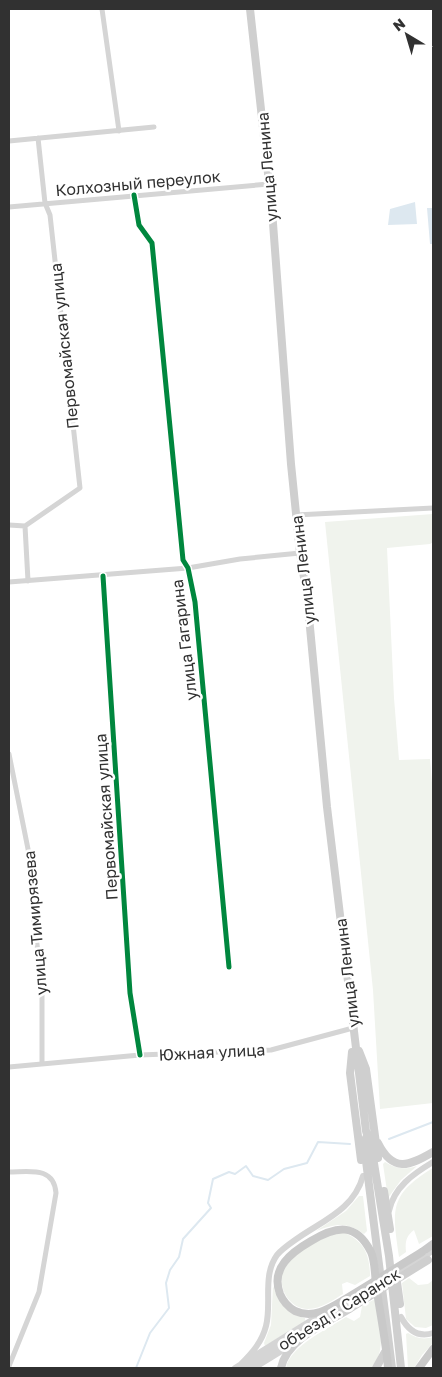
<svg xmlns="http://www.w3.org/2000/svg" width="442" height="1377" font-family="'Golos Text',sans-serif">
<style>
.green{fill:#f0f3ed}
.water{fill:#dde8f0}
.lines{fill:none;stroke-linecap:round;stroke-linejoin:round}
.stream{stroke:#dde8f0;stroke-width:2}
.minor{stroke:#d5d5d5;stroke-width:5}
.tertiary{stroke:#d5d5d5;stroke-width:6}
.secondary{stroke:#cfcfcf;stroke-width:8}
.primary{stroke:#c9c9c9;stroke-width:8}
.tertiary-bridge{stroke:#d5d5d5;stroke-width:6}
.secondary-bridge{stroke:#cfcfcf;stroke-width:8}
.primary-bridge{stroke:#c9c9c9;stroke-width:8}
.cycleway-casing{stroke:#fff;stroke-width:8}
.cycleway{stroke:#00873e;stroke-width:5}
.labels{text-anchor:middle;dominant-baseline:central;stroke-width:5;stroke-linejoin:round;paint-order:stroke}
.street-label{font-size:16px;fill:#313131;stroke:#fff}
</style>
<rect width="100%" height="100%" fill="#fff"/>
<path class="green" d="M433,514V542L430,544L387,548L394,698L399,760L430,759L433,795V1103L380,1109L373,990L325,522Z
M385,1162C396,1169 405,1170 417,1166L401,1180L388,1198L383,1164Z
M433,1168V1236L419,1244L414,1230C406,1236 405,1242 406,1252L399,1257C392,1209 389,1195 433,1168Z
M359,1196H363L367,1231L364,1234C346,1221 335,1224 316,1231L346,1211Z
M340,1231C362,1239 370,1252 370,1276L355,1285L347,1282L342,1284L343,1294C333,1300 321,1309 308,1309C288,1309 275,1284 285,1266C294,1250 324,1237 340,1231Z
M409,1278L418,1285L428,1284L433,1280V1325L426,1328L415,1327L406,1319L402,1283Z
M273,1286C279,1303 287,1314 305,1318V1321L265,1346L264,1343L271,1325Z
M375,1299C377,1315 383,1334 380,1350C379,1357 375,1363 371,1368H286C289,1347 329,1328 346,1317L354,1321L360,1317L362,1306Z
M408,1333C416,1338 423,1340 433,1337V1343L422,1355L414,1368H408L406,1334Z"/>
<path class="water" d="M415,202L417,224L388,225L390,209Z
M427,208H433V244H430Z"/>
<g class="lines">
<path class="stream" d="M389,1139L433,1122
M136,1368L150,1333L169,1308L166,1283L170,1270L179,1257L183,1239L211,1208L208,1203L213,1179L229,1172L235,1174L246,1166L253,1176L268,1180L284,1169L307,1163L318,1142L350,1144"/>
<path class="minor" d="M102,9L119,131
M9,141L154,127
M134,195L139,225L152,243L183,560L188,568L195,602L229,967
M9,207L269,184
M296,515L433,508
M9,525L25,526
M25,526L80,488L50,215L45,203L38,138
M25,526L28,581
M103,576L130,993L140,1055
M9,582L188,568L240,559L300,553
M9,754L31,864L32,904L42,985V1064
M9,1067L140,1055L271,1050L353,1028
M9,1172C29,1172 54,1166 56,1193L39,1292L9,1366"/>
<path class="tertiary" d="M389,1211C394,1187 413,1174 433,1162
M425,1256L433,1250
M401,1317C408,1330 418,1338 433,1333
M241,1364C252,1353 262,1342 266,1326C272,1303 262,1276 277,1255C283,1248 291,1243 298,1238C324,1220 354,1209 363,1176
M235,1368L323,1313
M245,1368L347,1304
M254,1368L293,1344"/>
<path class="secondary" d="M250,9L272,210L291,464L300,553L307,596L327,807L366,1131L372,1151L389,1256L401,1368
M359,1051L366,1069L378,1158
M352,1052L350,1073L361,1160
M366,1138L365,1153L392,1368
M378,1143C393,1173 409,1166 433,1152
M384,1191L390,1229
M396,1275L400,1304
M281,1368C287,1339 325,1324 349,1309
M376,1368L385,1352"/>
<path class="primary" d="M422,1252L433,1244
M344,1300C329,1309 313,1319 295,1311C288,1307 283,1301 280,1294C270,1268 292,1252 311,1241C336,1226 356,1222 371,1252C375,1261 375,1275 376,1285C380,1313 386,1341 388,1368
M419,1368L433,1349"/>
<path class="tertiary-bridge" d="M347,1304L425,1256"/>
<path class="secondary-bridge" d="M349,1309L428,1260"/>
<path class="primary-bridge" d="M344,1300L422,1252"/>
<defs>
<path id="cycleway" d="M134,195L139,225L152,243L183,560L188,568L195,602L229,967
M103,576L130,993L140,1055"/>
</defs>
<use href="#cycleway" class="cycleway-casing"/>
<use href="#cycleway" class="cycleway"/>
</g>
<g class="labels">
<g class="street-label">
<text transform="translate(267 167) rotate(-95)">улица Ленина</text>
<text transform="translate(138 183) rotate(-5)">Колхозный переулок</text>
<text transform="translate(64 346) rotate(-96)">Первомайская улица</text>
<text transform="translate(303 570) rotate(-97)">улица Ленина</text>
<text transform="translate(184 640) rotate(-97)">улица Гагарина</text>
<text transform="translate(106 817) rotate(-94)">Первомайская улица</text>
<text transform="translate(35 923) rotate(-95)">улица Тимирязева</text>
<text transform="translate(347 973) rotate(-97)">улица Ленина</text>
<text transform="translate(212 1052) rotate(-3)">Южная улица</text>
<text transform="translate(339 1309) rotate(-32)">объезд г. Саранск</text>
</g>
</g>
<rect width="442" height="1377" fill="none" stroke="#313131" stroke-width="20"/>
<g transform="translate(407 35) rotate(322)" stroke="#ffffff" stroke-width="4" paint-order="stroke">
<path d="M0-4L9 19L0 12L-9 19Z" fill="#313131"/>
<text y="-8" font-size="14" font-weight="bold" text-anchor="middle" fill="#313131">N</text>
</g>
</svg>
